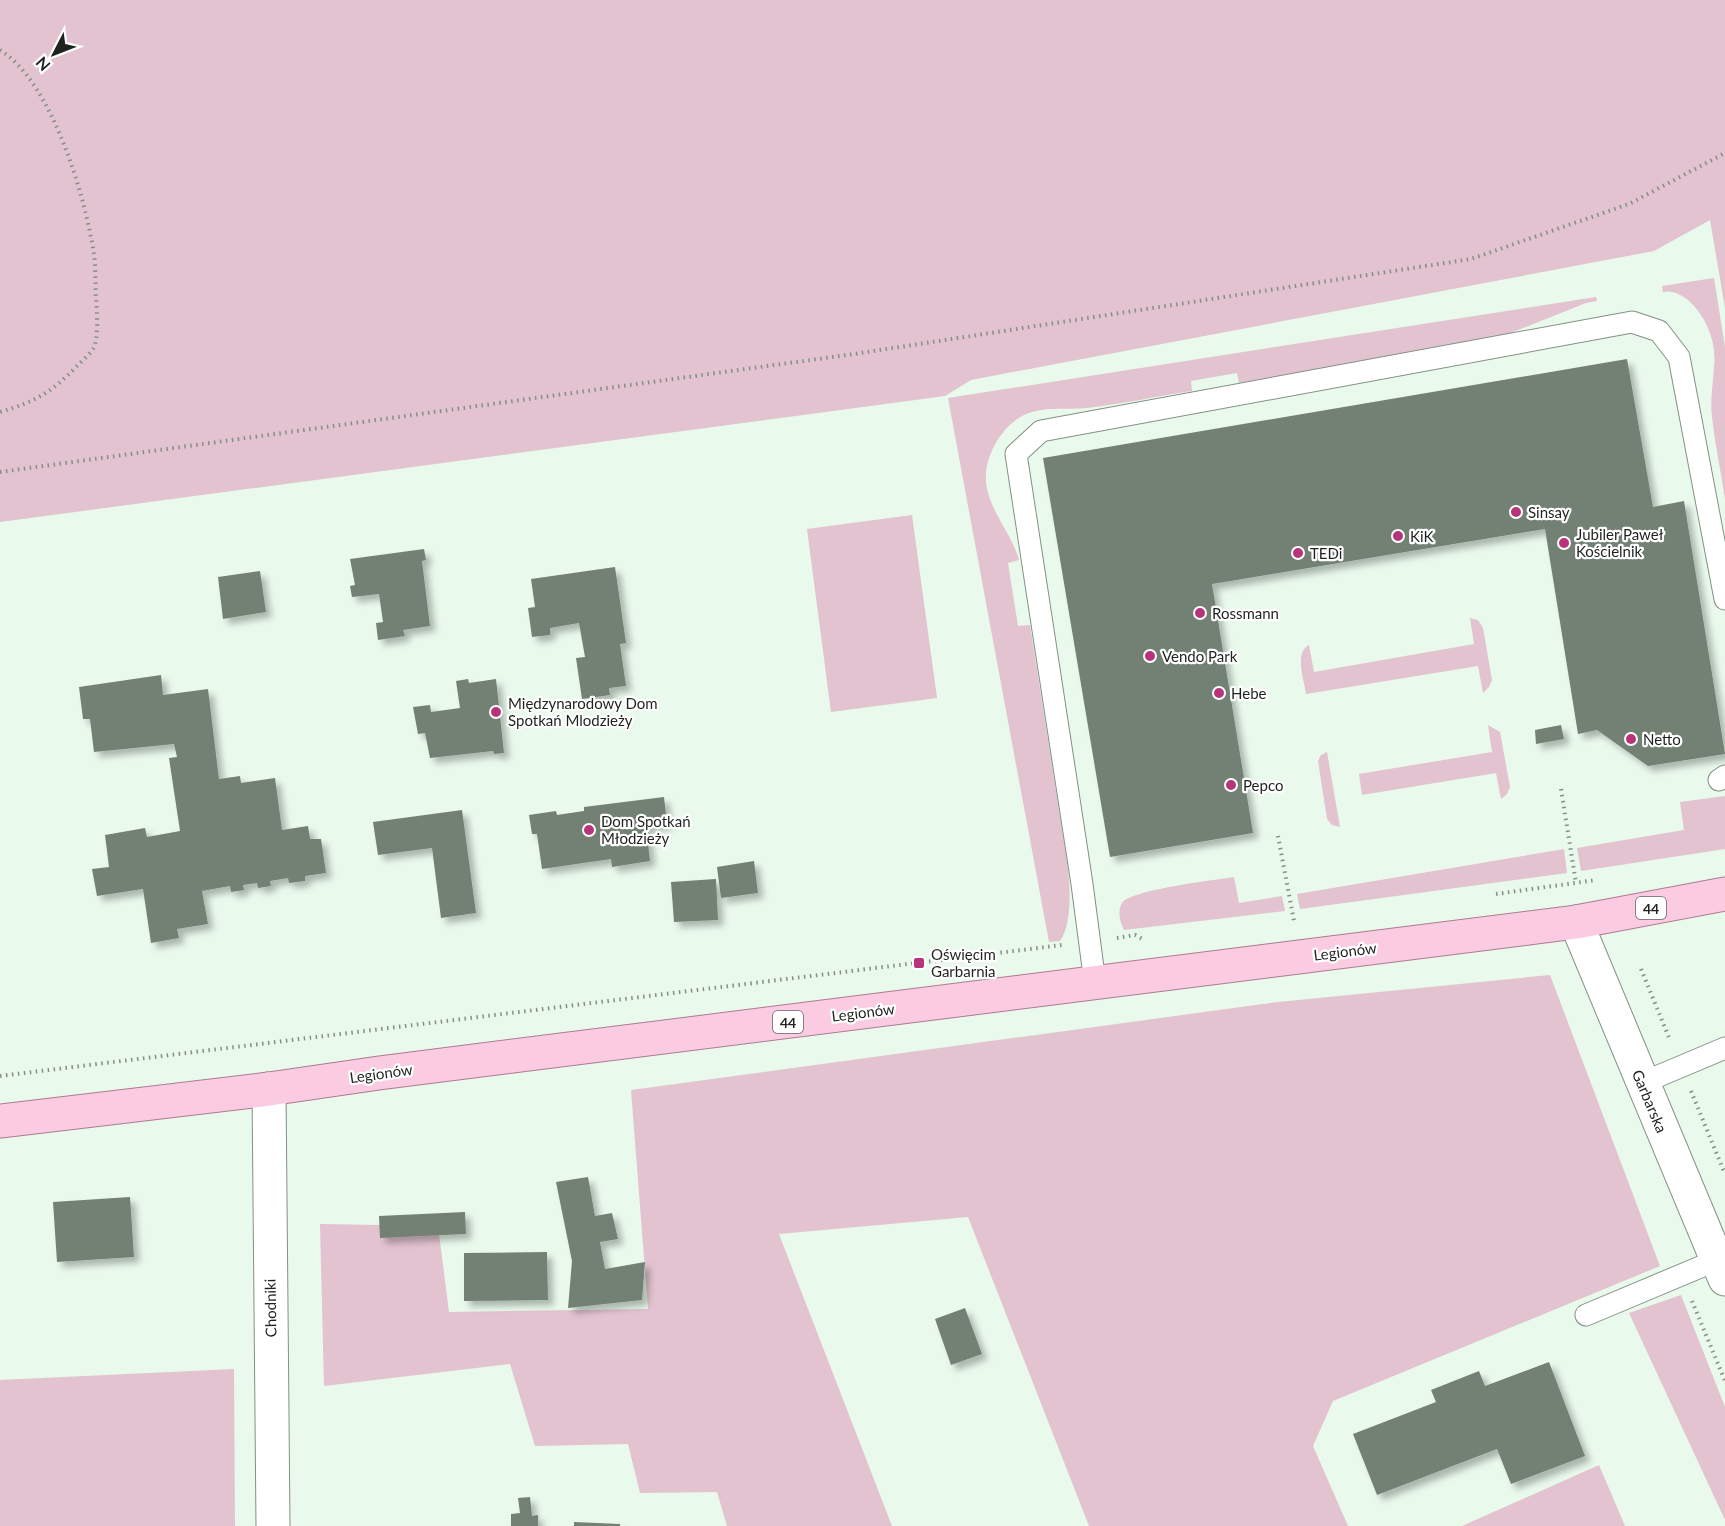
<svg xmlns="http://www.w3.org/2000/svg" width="1725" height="1526" font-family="Lato,sans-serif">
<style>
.green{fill:#e2c3cf}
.building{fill:#738175;filter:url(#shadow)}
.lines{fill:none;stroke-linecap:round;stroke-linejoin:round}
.service-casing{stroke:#839185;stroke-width:23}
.minor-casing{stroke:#839185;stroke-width:35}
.primary-casing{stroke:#ac7b90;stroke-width:35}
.path{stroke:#848f86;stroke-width:4;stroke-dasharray:1.5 4.5;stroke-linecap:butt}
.service{stroke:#fff;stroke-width:21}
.minor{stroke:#fff;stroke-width:33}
.primary{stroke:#fbcce1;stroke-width:33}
.poi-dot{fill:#b7347a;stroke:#fff;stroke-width:2}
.labels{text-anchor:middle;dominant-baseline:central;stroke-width:4.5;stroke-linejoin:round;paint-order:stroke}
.shield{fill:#fff;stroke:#626562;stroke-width:1.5}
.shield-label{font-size:14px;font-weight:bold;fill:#1e231e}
.poi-label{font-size:15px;fill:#1e231e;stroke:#fff;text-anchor:start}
.street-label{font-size:15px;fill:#1e231e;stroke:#fff}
</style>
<defs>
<filter id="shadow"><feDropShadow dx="5.5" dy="5.5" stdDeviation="3" flood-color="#0004"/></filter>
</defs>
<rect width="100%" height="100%" fill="#e9f9ec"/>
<path class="green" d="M0,0H1725V308L1710,220L1654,251L971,380L945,396L0,522Z
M1714,278L1725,347V499C1721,472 1715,444 1712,417C1710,400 1713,384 1714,367C1717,342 1706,316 1688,300C1680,294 1673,290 1663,292L1662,286Z
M1596,297L1597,301L1586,303L1503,336L1479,342L1239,383L1237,373L1191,381L1192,391C1157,396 1122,404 1087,408C1067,410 1043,406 1024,415C999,428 981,462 987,489C993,515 1012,535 1019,560L1008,563L1018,626L1030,625L1067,861C1070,883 1073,922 1060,941L1049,942L948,398Z
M912,515L937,698L831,712L807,529Z
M1470,618L1478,620L1483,628L1492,680L1489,687L1483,693L1478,666L1306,694C1304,679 1294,653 1309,645L1314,672L1474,644Z
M1488,725L1500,732L1510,787L1507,794L1501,799L1496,773L1362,795L1359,774L1492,752Z
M1327,752L1340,827L1332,825L1327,819L1318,761L1321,755Z
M1725,796V849L1581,871L1577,848L1684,830L1680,802Z
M1564,849L1567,873L1300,909L1297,894Z
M1234,877L1239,903L1282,896L1285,911L1124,930C1120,922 1117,912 1122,903C1130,890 1215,880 1234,877Z
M1550,975L1660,1266L1333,1401L1313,1446L1348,1526H1089L968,1217L779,1234L892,1526H727L717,1492L640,1493L628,1444L535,1446L510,1364L324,1386L320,1224L438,1226L449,1312L648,1309L631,1090L1278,1002Z
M1681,1295L1725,1407V1520L1629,1313Z
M234,1369L235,1526H0V1380Z
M1599,1465L1625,1526H1462Z"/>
<path class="building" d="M1627,359L1653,507L1684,501L1725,754L1648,766L1597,730L1578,734L1545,529L1212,584L1253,833L1110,857L1043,458Z
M424,549L426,560L422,561L430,626L403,630L405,636L378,640L376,623L383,622L379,594L352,597L350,586L355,585L350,559Z
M615,567L626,643L620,644L626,686L609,688L610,695L582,699L576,658L585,657L579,623L550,628V635L532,637L528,608L535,607L531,579Z
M260,571L266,612L223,619L218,577Z
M161,675L163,695L208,689L219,779L240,776L241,783L275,778L282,830L308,826L310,839H321L326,873L305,876V881L289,883L288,878L270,881L271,886L258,888L257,883L243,885L244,890L231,892L230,886L202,891L208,924L177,929L179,938L151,943L143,889L97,896L92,869L109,867L105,835L145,828L147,837L180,831L169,758L177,757L174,744L94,752L90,719H83L79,687Z
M468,679L469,683L496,679L504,753L494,754L493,751L430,758L425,733L418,734L413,707L430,705L431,712L460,708L456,681Z
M1561,725L1564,739L1536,744L1535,730Z
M664,797L667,824L646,826L650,861L612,867L611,859L542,869L537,834H532L529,815L556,811L557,815L584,811V807Z
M462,810L476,913L441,918L432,848L378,855L373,822Z
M754,861L758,893L721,898L717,867Z
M716,879L718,920L674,922L671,882Z
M588,1177L595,1216L612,1213L618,1239L600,1242L605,1269L645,1262L642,1300L568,1308L572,1261L556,1182Z
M130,1197L134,1257L57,1262L53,1202Z
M465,1212L466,1234L380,1238L379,1216Z
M547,1252L548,1300L464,1301V1253Z
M965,1308L982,1354L951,1365L935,1319Z
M1549,1362L1585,1456L1511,1484L1497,1449L1377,1495L1353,1434L1436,1402L1431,1390L1479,1371L1485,1386Z
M530,1497L532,1516L538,1515V1526H511V1514L520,1513L518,1498Z
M574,1522L620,1524V1526H574Z"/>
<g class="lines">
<defs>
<path id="service" d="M1719,780L1725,776
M1095,983L1082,884L1016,454L1041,431L1632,322L1659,331L1679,357L1725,599
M1642,1083L1725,1048
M1586,1315L1717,1260"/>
<path id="minor" d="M1576,922L1725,1279
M269,1089L273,1526"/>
<path id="primary" d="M0,1121L269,1089L379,1073L1576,922L1725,894"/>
</defs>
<use href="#service" class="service-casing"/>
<use href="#minor" class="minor-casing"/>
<use href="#primary" class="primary-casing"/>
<path class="path" d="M0,50C52,82 85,196 94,254C96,268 95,284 96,299C97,311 99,339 93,349C89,355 82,361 77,366C52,392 35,402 0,412
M0,472L854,354L1471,259L1629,204L1725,153
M1561,789L1576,883
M1278,836L1294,921
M1496,894L1596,880
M1117,938L1135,935L1144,940
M1641,969L1670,1040
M0,1076L1062,945
M1691,1091L1725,1174
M1692,1301L1725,1381"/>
<use href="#service" class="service"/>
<use href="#minor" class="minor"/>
<use href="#primary" class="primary"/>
</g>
<g class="poi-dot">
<circle cx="1516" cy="512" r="6"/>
<circle cx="1398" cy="536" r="6"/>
<circle cx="1564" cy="543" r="6"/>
<circle cx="1298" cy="553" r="6"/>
<circle cx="1200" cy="613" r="6"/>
<circle cx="1150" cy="656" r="6"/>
<circle cx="1219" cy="693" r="6"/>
<circle cx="496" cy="712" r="6"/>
<circle cx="1631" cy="739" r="6"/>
<circle cx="1231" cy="785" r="6"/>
<circle cx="589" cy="830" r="6"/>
<rect x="913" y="957" width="12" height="12" rx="3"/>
</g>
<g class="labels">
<g class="shield">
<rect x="1636" y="897" width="30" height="22" rx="4.5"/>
<rect x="773" y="1011" width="30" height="22" rx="4.5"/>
</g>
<g class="shield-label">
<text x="1651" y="908">44</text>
<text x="788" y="1022">44</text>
</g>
<g class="poi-label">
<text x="1528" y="512">Sinsay</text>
<text x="1576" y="534">Jubiler Paweł<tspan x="1576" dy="17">Kościelnik</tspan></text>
<text x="1410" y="536">KiK</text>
<text x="1310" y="553">TEDi</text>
<text x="1212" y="613">Rossmann</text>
<text x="1162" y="656">Vendo Park</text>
<text x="1231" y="693">Hebe</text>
<text x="508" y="703">Międzynarodowy Dom<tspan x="508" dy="17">Spotkań Mlodzieży</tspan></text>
<text x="1643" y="739">Netto</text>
<text x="1243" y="785">Pepco</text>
<text x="601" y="821">Dom Spotkań<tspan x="601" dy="17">Młodzieży</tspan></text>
<text x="931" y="954">Oświęcim<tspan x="931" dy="17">Garbarnia</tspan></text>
</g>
<g class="street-label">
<text transform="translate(1345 951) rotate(-7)">Legionów</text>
<text transform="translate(863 1012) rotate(-7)">Legionów</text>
<text transform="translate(381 1073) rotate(-8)">Legionów</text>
<text transform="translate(1650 1101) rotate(67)">Garbarska</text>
<text transform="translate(270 1308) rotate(-91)">Chodniki</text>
</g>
</g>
<g transform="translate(54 54) rotate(228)" stroke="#ffffff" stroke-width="4.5" paint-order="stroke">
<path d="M0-4.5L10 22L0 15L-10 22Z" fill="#1e231e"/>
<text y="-9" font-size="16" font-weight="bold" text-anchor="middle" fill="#1e231e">N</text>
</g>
</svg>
